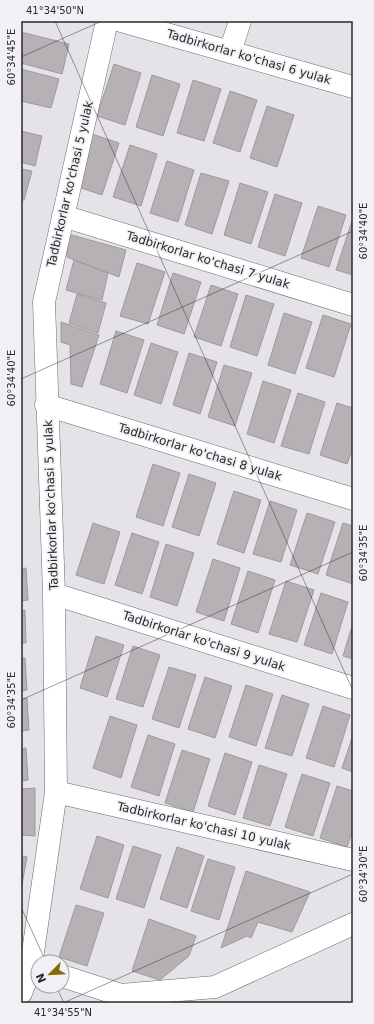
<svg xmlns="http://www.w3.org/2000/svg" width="374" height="1024" font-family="'DejaVu Sans',sans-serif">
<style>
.building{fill:#b6b1b4;stroke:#9e999d}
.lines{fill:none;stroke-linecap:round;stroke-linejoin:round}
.minor-casing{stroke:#6d6a6f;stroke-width:23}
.minor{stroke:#fff;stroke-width:22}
.ticks{fill:none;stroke:#29282a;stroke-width:1;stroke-opacity:0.45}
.labels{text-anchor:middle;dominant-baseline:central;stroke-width:3.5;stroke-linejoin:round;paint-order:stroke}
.street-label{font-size:12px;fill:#29282a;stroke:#f2eff5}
.neatline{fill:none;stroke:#29282a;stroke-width:1.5}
.ticks-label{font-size:10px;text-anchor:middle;fill:#29282a}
</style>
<rect width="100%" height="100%" fill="#e5e2e8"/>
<path class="building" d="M21,32L69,44L62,74L21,63Z
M114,64L141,73L125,125L97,116Z
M21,69L59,79L51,108L21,101Z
M152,75L180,84L163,136L136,127Z
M193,80L221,89L204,141L177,133Z
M230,91L257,100L240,152L213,143Z
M267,106L294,115L277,167L250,158Z
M21,131L42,136L35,166L21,162Z
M92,134L119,143L102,195L75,186Z
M130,145L157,154L141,206L113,197Z
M167,161L194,170L178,222L150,213Z
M21,169L32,171L24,200H21Z
M201,173L229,181L212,234L185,225Z
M240,183L268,192L251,244L224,235Z
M275,194L302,203L285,256L258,247Z
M318,206L346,215L329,267L301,258Z
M353,218V275L336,270Z
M68,234L126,250L119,277L67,257Z
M74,260L108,273L102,300L66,290Z
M137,263L165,272L148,324L120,316Z
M173,273L201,282L184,334L157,325Z
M211,285L238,294L221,346L194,337Z
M77,294L106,303L98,333L69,323Z
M246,295L274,304L257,356L230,347Z
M284,313L312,322L295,374L268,365Z
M323,315L351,324L334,377L306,368Z
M61,322L99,335L82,387L71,384L70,345L61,342Z
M116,331L144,340L127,393L100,384Z
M151,343L178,352L161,404L134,395Z
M189,353L217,362L200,414L173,405Z
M224,365L252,373L235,426L208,417Z
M263,381L291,390L274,443L247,434Z
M298,393L325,402L309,454L281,446Z
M337,403L353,408V447L347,464L320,455Z
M153,464L180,473L163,526L136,517Z
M189,474L216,483L199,536L172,527Z
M234,491L261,500L244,553L217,544Z
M270,501L297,510L281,562L253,554Z
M307,513L335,522L318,574L290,565Z
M93,523L120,532L104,584L76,575Z
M343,523L353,526V584L326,575Z
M132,533L159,542L142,594L115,585Z
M166,544L194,553L177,606L150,597Z
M213,559L240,568L224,621L196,612Z
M26,568L28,600L21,601V569Z
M248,571L275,580L258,633L231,624Z
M286,581L314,590L297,642L269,634Z
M321,593L348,602L332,654L304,645Z
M25,610L26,643H21V611Z
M353,623V659L343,656Z
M96,636L124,645L107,697L80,688Z
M133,646L160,655L143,707L116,699Z
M21,658H25L27,690L21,691Z
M169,667L196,675L179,728L152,719Z
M205,677L232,686L215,738L188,729Z
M246,685L273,694L256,746L229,737Z
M282,695L309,704L292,756L265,748Z
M27,698L29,730L21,731V699Z
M323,706L350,715L334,767L306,758Z
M110,716L137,725L121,778L93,768Z
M148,735L175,744L159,796L131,787Z
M353,735V772L342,768Z
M26,748L28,780L21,781V749Z
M182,750L210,759L193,812L165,803Z
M225,753L252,762L235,815L208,806Z
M259,765L287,774L270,826L243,818Z
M302,774L330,783L313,836L285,827Z
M337,786L353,791V829L347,847L320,838Z
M35,788V836L21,835V789Z
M97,836L124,845L108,898L80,889Z
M133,846L161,855L144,908L116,899Z
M177,847L204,856L187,908L160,899Z
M21,856L27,857L21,890Z
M208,859L235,867L219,920L191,911Z
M246,871L310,892L292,932L258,922L251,938L247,936L221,948Z
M76,905L104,913L87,966L59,957Z
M149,919L196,936L189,956L160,980L132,971Z"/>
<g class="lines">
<defs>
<path id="minor" d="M121,21L353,87
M230,52L240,21
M63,216L353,305
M46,405L353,499
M54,594L353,688
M56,792L353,860
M62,976L121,995L215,987L353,924
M21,993L31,966L56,792L54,594L44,302L107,21"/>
</defs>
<use href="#minor" class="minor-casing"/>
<use href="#minor" class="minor"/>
</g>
<path class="ticks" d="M55,21L353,691M21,57L102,21M21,379L353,231M21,700L353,552M21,907L46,962M56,986L64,1003M63,1003L353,874"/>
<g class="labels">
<g class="street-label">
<text transform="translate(249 57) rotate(16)">Tadbirkorlar ko'chasi 6 yulak</text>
<text transform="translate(70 184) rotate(-77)">Tadbirkorlar ko'chasi 5 yulak</text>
<text transform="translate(208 260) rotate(17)">Tadbirkorlar ko'chasi 7 yulak</text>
<text transform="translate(200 452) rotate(17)">Tadbirkorlar ko'chasi 8 yulak</text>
<text transform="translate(51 505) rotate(-92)">Tadbirkorlar ko'chasi 5 yulak</text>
<text transform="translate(204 641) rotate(18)">Tadbirkorlar ko'chasi 9 yulak</text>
<text transform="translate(204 826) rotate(13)">Tadbirkorlar ko'chasi 10 yulak</text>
</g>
</g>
<rect width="374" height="1024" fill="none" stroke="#f2eff5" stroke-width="44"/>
<g transform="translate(50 974) rotate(246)"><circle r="19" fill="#f2eff5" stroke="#a29fa4"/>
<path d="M0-3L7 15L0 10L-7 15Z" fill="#826c06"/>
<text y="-6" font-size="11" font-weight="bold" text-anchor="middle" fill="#29282a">N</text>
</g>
<rect x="22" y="22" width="330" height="980" class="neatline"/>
<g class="ticks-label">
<text x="55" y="14">41°34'50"N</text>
<text transform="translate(11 57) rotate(-90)" y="4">60°34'45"E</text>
<text transform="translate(363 231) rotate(-90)" y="4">60°34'40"E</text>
<text transform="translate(11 378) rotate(-90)" y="4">60°34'40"E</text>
<text transform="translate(363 553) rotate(-90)" y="4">60°34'35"E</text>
<text transform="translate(11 700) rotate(-90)" y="4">60°34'35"E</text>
<text transform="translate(363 874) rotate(-90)" y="4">60°34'30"E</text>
<text x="63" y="1016">41°34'55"N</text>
</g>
</svg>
